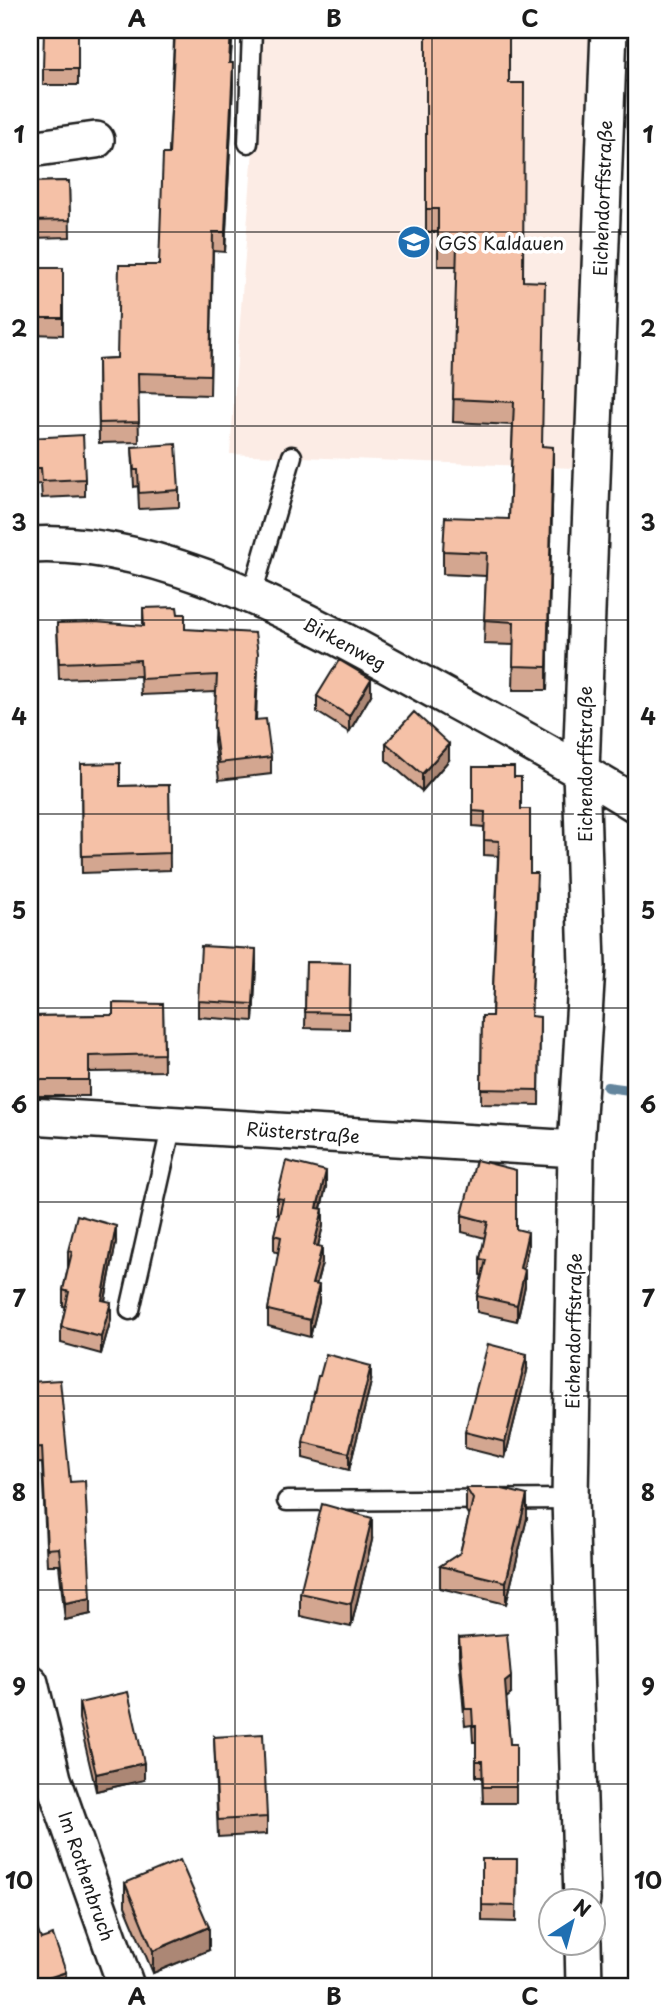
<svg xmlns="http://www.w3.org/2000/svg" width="667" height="2016" font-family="'Playpen Sans',sans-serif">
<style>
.built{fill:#fcece5}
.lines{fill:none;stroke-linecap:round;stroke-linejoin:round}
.stream{stroke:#64859d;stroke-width:10}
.lane-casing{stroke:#1c1c1c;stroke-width:23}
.street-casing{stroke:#1c1c1c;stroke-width:40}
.lane{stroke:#fff;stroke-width:18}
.street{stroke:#fff;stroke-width:35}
.wall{fill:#d3a690;stroke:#1c1c1c;stroke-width:2}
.shaded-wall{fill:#ac8775;stroke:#1c1c1c;stroke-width:2}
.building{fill:#f5c1a7;stroke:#1c1c1c;stroke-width:2}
.grid{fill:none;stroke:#1c1c1c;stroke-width:2;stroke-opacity:0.55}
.labels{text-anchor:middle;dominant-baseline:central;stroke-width:7;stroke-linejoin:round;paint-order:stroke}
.street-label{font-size:18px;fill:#1c1c1c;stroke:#fff}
.poi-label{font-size:18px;fill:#1c1c1c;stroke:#fff;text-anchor:start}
.neatline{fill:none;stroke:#1c1c1c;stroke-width:2.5}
.grid-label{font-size:23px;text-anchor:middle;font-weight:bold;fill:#1c1c1c}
</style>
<rect width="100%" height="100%" fill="#fff"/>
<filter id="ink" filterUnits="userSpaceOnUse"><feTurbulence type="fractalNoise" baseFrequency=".0143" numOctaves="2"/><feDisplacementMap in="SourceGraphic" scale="14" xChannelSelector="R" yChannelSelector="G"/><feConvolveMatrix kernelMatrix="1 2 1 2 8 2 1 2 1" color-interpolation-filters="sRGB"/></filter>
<g filter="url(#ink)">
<path class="built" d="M262,30H592L573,468L230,454Z"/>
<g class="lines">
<path class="stream" d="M607,1087L637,1091"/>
<defs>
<path id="lane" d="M248,143L252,30
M251,598L292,456
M130,1310L172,1124
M287,1501L570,1499"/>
<path id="street" d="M30,149L96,140
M30,545C164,537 320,627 434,690C502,727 571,764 637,805
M30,1116L576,1149
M30,1683L53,1779L126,1986
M582,1900L570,1499L576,1149L587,966L581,770L609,30
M583,1942L584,1986"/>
</defs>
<use href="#lane" class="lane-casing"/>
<use href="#street" class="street-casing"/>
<use href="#lane" class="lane"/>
<use href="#street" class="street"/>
</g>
<path class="wall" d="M78,30V85H43V69Z
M170,30H233L230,63L233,83L225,252L213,251L210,395L138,393L139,442L99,443L98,359L117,358L159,265L169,154L174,40L170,36Z
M426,30L509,83L523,281L542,446L553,470L547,690H513L514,645L484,644L486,576L443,574V551L509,519L513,425L453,422L457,266H438V232H426Z
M69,181L70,237L30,238V182Z
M30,268H63V335L30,334Z
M30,438L85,479V496L42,498L41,484L30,485Z
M132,447L179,490V507L139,509L138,486L134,487Z
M637,591V693H635Z
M143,608L178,614L185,629L258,670L256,720L271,757V774L219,780L214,742L216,692L141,695L140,676L59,679L57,623L143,626Z
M371,695L349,732L317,712V696Z
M386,743L449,760L422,791L386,760Z
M81,764L120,786L169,785L170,870L82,873Z
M473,767L514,777L521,809L530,873L537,888L531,1017H540L539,1105L481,1104L482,1016H492L498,856L484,855V827L473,826Z
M637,912V934L635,933V917Z
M306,962L350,963L349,1029L305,1028Z
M256,966L253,1021L198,1017V1001Z
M163,1004L164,1071L89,1072V1096H35L34,1016L113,1015Z
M326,1187L321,1209L323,1226L318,1246L322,1263L316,1285L319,1302L310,1337L268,1326V1310L279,1253L274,1251V1235L279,1215L277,1214V1198Z
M462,1215L516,1229L528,1248L523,1269L525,1286L517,1321L477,1312V1296L482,1276L480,1275V1259L485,1238L462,1232Z
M116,1242L105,1301L111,1319L101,1354L61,1343V1327L66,1307L63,1306V1290L68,1268V1251Z
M527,1371L505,1458L465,1448V1432Z
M30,1382L70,1482L91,1614L65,1620L59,1565H47L42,1463L30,1464Z
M371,1382L349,1470L303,1458V1442Z
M466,1488L527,1518L506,1604L440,1588V1566L460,1553L469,1516L466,1511Z
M372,1540L351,1627L300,1616V1593Z
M459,1638L511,1694L506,1698L510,1744H516V1803H483L482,1777H476V1742H473L472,1725L465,1726L459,1655Z
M79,1703L144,1780L96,1791L79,1719Z
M637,1709V1809H630L629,1756H633Z
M214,1737L267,1817V1834L218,1837Z
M482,1859H517L516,1922L482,1921Z
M125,1883L209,1950L153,1973L125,1906Z"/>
<path class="shaded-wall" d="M231,30H233L229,82V63Z
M233,63V83L225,252V232Z
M553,447V470L547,690V667Z
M371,679V695L349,732V716Z
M449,744V760L422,791V774Z
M256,949V966L253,1021V1004Z
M326,1171V1187L317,1224V1208Z
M323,1209V1226L314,1262V1245Z
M116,1226V1242L102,1316V1300Z
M528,1232V1248L520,1285V1268Z
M322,1247V1263L312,1300V1284Z
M525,1270V1286L517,1321V1305Z
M319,1285V1302L310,1337V1320Z
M111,1302V1319L101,1354V1337Z
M527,1354V1371L505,1458V1442Z
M371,1366V1382L349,1470V1453Z
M527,1495V1518L506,1604V1582Z
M372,1518V1540L351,1627V1604Z
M91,1598V1614L65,1620V1603Z
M511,1677V1694L505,1699V1682Z
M144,1763V1780L96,1791V1774Z
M209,1927V1950L153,1973V1951Z
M66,1972V1986H30V1984Z"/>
<path class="building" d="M44,30H78V69H43Z
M175,30H231L229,63H233L225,232H213L210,375L138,373L139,422L99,423L98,359L117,358L119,265H159L163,154H169Z
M426,30H509V83H524L523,281L545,282L542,446L553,447L547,667L513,666L514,622L484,620L487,553L443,551L445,517L509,519L514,402L453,399L457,243H438V209H426Z
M69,181L70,220L30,221V182Z
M30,268H63V318H30Z
M83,435L85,479L42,481L41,468H30V438Z
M176,444L179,490L139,493L138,470H134L132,447Z
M637,591V677H635Z
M177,607L178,614H185V629L255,633L258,653L255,720L266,719L271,757L219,763L214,726L217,675L141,679L140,660L59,663L57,623L95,622L144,626L143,608Z
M339,660L371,679L349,716L317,696Z
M414,712L449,744L422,774L386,743Z
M120,763V786L169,785L170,853L82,856L81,764Z
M473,767H514V777H521V809H530V873H537L531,1016L540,1017L539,1090L481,1089L482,1016H492L499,841L484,840L485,812L473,811Z
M201,946L256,949L253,1004L198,1001Z
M306,962L350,963L349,1013L305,1012Z
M113,1003L163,1004L164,1054L89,1056V1080H35L34,1016L113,1015Z
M476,1160L516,1170V1229L528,1232L520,1268L525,1270L517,1305L477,1296L486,1260L480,1259L488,1222L462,1215Z
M286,1161L326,1171L317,1208L323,1209L314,1245L322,1247L312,1284L319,1285L310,1320L268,1310L281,1237L274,1235L283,1199L277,1198Z
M77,1215L116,1226L102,1300L111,1302L101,1337L61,1327L69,1292L63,1290L72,1252L68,1251Z
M488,1344L527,1354L505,1442L465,1432Z
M326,1354L371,1366L349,1453L303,1442L318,1376H320Z
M60,1380L70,1482L85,1481L91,1598L65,1603L59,1548L47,1549L42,1447L30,1448V1382Z
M466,1488H498L527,1495L506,1582L440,1566L460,1553L473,1499Z
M322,1504L372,1518L351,1604L300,1593Z
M507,1634L511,1677L505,1682L510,1744H516V1787H483L482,1761H476V1726H473L472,1709H465L459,1638Z
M128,1692L144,1763L96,1774L79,1703Z
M633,1709H637V1792H630L629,1756H633Z
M263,1734L267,1817L218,1820L214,1737Z
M482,1859H517L516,1906L482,1905Z
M180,1860L209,1927L153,1951L125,1883Z
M30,1911L41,1939L53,1935L66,1972L30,1984Z"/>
</g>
<path class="grid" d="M235,30V1986M432,30V1986M30,232H637M30,426H637M30,620H637M30,814H637M30,1008H637M30,1202H637M30,1396H637M30,1590H637M30,1784H637"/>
<defs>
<symbol id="school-disc" viewBox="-11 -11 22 22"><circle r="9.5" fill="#1f6fb2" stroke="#fff"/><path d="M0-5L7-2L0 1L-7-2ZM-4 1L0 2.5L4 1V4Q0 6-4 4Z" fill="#fff"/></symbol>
</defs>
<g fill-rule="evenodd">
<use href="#school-disc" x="395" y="223" width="38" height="38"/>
</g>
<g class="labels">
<g class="street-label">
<text transform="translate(602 198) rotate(-88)">Eichendorffstraße</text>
<text transform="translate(345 643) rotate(28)">Birkenweg</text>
<text transform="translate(584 764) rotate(-90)">Eichendorffstraße</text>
<text transform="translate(303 1132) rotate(4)">Rüsterstraße</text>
<text transform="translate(573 1331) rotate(-89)">Eichendorffstraße</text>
<text transform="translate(87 1876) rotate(71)">Im Rothenbruch</text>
</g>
<g class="poi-label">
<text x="438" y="242">GGS Kaldauen</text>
</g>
</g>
<rect width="667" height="2016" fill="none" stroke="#fff" stroke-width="77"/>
<g transform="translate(572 1922) rotate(36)"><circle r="33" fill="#ffffff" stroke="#a4a4a4" stroke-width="2"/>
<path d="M0-5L12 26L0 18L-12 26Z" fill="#1f6fb2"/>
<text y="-10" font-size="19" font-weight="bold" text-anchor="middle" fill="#1c1c1c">N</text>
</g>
<rect x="38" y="38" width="590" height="1940" class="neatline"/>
<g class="grid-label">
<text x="137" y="27">A</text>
<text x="334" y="27">B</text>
<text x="530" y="27">C</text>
<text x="19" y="143">1</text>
<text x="648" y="143">1</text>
<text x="19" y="337">2</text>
<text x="648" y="337">2</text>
<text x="19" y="531">3</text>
<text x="648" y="531">3</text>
<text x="19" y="725">4</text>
<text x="648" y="725">4</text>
<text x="19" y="919">5</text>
<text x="648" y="919">5</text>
<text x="19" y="1113">6</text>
<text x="648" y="1113">6</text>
<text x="19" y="1307">7</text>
<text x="648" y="1307">7</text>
<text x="19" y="1501">8</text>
<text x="648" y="1501">8</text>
<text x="19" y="1695">9</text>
<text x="648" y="1695">9</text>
<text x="19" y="1889">10</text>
<text x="648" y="1889">10</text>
<text x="137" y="2005">A</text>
<text x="334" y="2005">B</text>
<text x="530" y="2005">C</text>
</g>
</svg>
